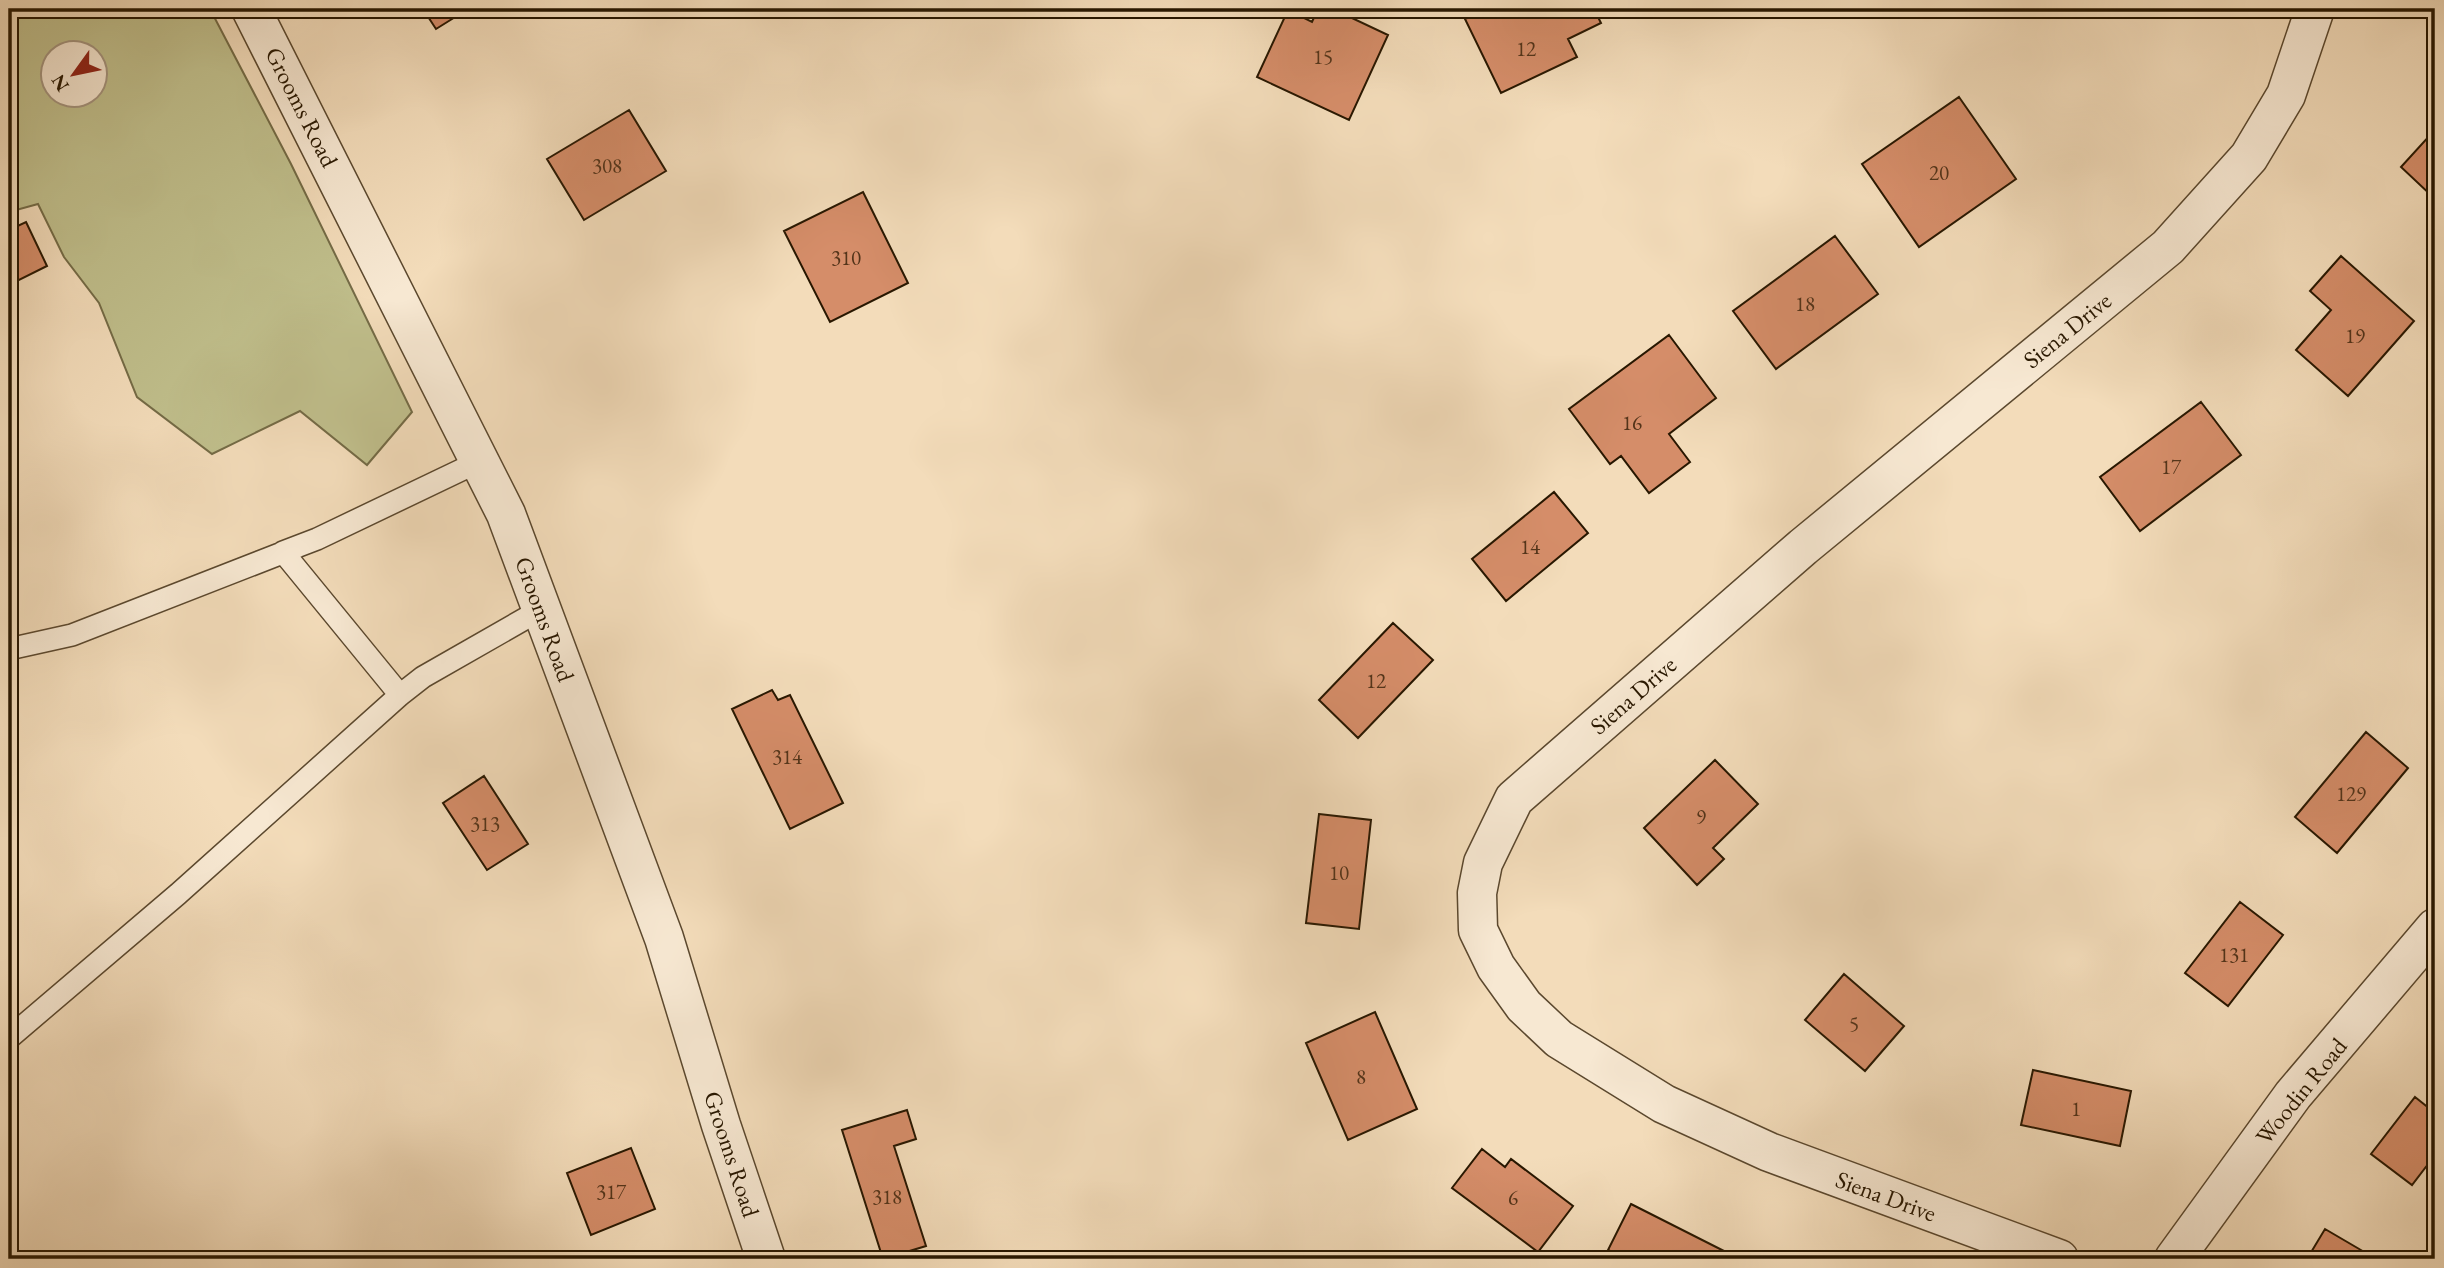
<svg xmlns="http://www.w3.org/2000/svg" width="2444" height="1268" font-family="'EB Garamond',serif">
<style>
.green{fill:#c0bf8c;stroke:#746b46;stroke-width:2;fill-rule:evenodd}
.building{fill:#d58d69;stroke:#281700;stroke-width:2}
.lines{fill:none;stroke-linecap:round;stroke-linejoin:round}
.service-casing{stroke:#5b482e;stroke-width:24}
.minor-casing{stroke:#5b482e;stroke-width:41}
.tertiary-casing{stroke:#5b482e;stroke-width:41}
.service{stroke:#f7e8d2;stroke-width:21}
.minor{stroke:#f7e8d2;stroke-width:38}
.tertiary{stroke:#f7e8d2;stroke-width:38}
.labels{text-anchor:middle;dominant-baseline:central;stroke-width:7;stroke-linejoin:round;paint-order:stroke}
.number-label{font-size:21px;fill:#53341a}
.street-label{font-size:24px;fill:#281700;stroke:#f7e8d2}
</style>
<rect width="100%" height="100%" fill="#f3dcba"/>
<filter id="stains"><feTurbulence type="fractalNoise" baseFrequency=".00286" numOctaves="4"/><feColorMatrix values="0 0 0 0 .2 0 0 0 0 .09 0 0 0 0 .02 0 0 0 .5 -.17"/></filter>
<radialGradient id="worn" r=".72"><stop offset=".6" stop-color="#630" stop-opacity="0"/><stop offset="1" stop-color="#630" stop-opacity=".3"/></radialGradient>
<path class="green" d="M9,9H210L291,164L412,412L367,465L300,411L212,454L137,397L99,303L64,257L38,204L9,212ZM52,52H94V94H52Z"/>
<path class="building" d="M423,9H468L436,29Z
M1318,9H1333L1388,35L1349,120L1257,77L1288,10L1312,22Z
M1487,9H1594L1601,23L1568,39L1577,57L1501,93L1465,19Z
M1959,97L2016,179L1919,247L1862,164Z
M629,110L666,171L584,220L547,159Z
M2431,134L2435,137V199L2401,167Z
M863,192L908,283L830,322L784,231Z
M26,222L47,266L9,285V230Z
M1835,236L1878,294L1776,369L1733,311Z
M2341,256L2414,321L2348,396L2296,350L2331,310L2310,291Z
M1669,335L1716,398L1669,434L1690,462L1649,493L1621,456L1610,464L1569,409Z
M2201,402L2241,455L2140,531L2100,477Z
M1554,492L1588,533L1506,601L1472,559Z
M1393,623L1433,660L1358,738L1319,700Z
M772,690L778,700L790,695L843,803L790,829L732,709Z
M2366,732L2408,768L2337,853L2295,817Z
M1715,760L1758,804L1713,848L1724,859L1697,885L1644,828Z
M484,776L528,844L487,870L443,803Z
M1319,814L1371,820L1359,929L1306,923Z
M2240,902L2283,935L2228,1006L2185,973Z
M1844,974L1904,1026L1865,1071L1805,1020Z
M1375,1012L1417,1109L1348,1140L1306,1043Z
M2033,1070L2131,1091L2120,1146L2021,1125Z
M2415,1097L2435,1113V1155L2412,1185L2371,1154Z
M907,1110L916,1139L894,1146L926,1246L883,1259L842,1130Z
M631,1148L655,1209L591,1235L567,1173Z
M1482,1149L1505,1167L1511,1159L1573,1206L1538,1252L1452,1188Z
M1631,1204L1728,1253L1725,1259H1626L1608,1250Z
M2325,1229L2366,1253L2362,1259H2307Z"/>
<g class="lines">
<defs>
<path id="service" d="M9,649L72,635L295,548
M400,695L283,552L317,539L480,461
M9,1038L178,894L400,695L423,677L542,609"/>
<path id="minor" d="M2059,1259L1769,1152L1664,1104L1559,1039L1524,1006L1496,967L1478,930L1477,893L1483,863L1514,799L1803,547L2168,247L2249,157L2286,95L2315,9"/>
<path id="tertiary" d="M251,9L506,514L664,938L721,1125L766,1259
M2174,1259L2293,1095L2435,928"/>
</defs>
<use href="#service" class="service-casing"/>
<use href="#minor" class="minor-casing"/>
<use href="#tertiary" class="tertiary-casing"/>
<use href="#service" class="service"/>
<use href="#minor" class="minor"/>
<use href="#tertiary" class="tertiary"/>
</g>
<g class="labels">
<g class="number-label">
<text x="1526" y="48">12</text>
<text x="1323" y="56">15</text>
<text x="607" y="165">308</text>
<text x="1939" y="172">20</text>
<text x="846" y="257">310</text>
<text x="1805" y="303">18</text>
<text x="2355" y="335">19</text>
<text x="1632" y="422">16</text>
<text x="2171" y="466">17</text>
<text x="1530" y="546">14</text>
<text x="1376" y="680">12</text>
<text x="787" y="756">314</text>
<text x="2351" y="793">129</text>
<text x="1701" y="816">9</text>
<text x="485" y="823">313</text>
<text x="1339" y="872">10</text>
<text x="2234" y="954">131</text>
<text x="1854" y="1023">5</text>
<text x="1361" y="1076">8</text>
<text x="2076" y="1108">1</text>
<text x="611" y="1191">317</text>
<text x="887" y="1196">318</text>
<text x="1513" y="1197">6</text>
</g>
<g class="street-label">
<text transform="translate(302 107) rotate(63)">Grooms Road</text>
<text transform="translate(2067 330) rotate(-39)">Siena Drive</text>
<text transform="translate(545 619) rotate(70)">Grooms Road</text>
<text transform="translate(1633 695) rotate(-41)">Siena Drive</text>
<text transform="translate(2301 1091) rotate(-51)">Woodin Road</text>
<text transform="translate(732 1154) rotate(72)">Grooms Road</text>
<text transform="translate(1886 1196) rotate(20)">Siena Drive</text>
</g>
</g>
<rect width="2444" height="1268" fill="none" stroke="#f3dcba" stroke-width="35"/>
<rect x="10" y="10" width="2423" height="1247" fill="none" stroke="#281700" stroke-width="3.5"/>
<rect x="18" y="18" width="2409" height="1233" fill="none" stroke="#281700" stroke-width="2"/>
<g transform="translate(74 74) rotate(237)"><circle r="33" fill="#f7e8d2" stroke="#a4947e" stroke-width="2"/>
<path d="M0-5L12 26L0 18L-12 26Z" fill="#8f2418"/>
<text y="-10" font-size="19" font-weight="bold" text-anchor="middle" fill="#281700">N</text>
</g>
<rect width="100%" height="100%" filter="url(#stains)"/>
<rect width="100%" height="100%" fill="url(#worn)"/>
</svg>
